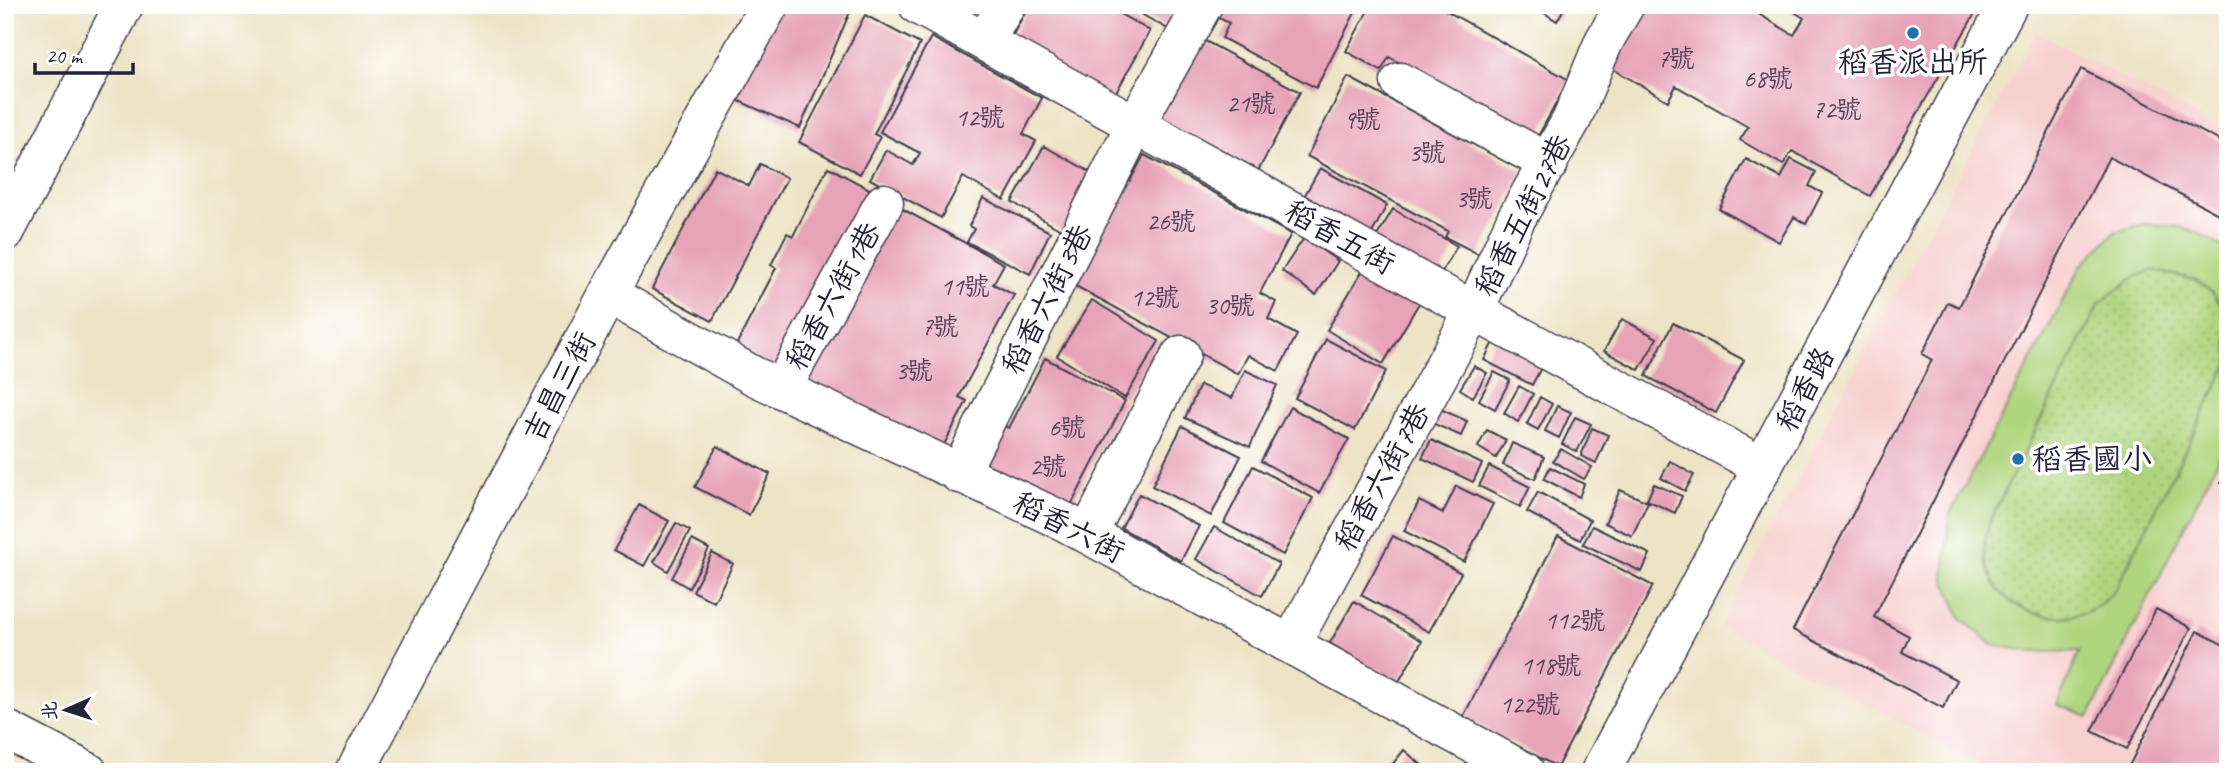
<svg xmlns="http://www.w3.org/2000/svg" width="2233" height="777" font-family="Caveat,'LXGW WenKai TC',sans-serif">
<style>
.built{fill:#f7d0cf}
.grass{fill:url(#grass-dots);stroke:#697c5d;stroke-width:2}
.park{fill:#b0d57f;stroke:#697c5d;stroke-width:2}
.building{fill:#e7a3b8}
.lines{fill:none;stroke-linecap:round;stroke-linejoin:round}
.minor-casing{stroke:#403f50;stroke-width:41}
.minor{stroke:#fff;stroke-width:38}
.poi-dot{fill:#1f6fb2;stroke:#fff;stroke-width:2.5}
.labels{text-anchor:middle;dominant-baseline:central;stroke-width:7;stroke-linejoin:round;paint-order:stroke}
.number-label{font-size:26px;fill:#53425a}
.poi-label{font-size:30px;fill:#22223b;stroke:#fff}
.street-label{font-size:30px;fill:#22223b;stroke:#fff}
</style>
<defs>
<pattern id="grass-dots" width="8" height="8" patternUnits="userSpaceOnUse" patternTransform="scale(1.75)"><rect width="8" height="8" fill="#b0d57f"/><path d="M2 2h.1M6 6h.1" fill="none" stroke="#97b76f" stroke-width="1.8" stroke-linecap="round"/></pattern>
</defs>
<rect width="100%" height="100%" fill="#fff"/>
<filter id="ink" filterUnits="userSpaceOnUse"><feTurbulence type="fractalNoise" baseFrequency=".0143" numOctaves="2"/><feDisplacementMap in="SourceGraphic" scale="14" xChannelSelector="R" yChannelSelector="G"/><feConvolveMatrix kernelMatrix="1 2 1 2 8 2 1 2 1" color-interpolation-filters="sRGB"/></filter>
<filter id="wash" filterUnits="userSpaceOnUse"><feTurbulence type="fractalNoise" baseFrequency=".00686" numOctaves="4" result="noise"/><feDisplacementMap in="SourceGraphic" scale="28" xChannelSelector="R" yChannelSelector="G"/><feGaussianBlur stdDeviation="1.57" result="paint"/><feColorMatrix in="noise" values="0 0 0 0 0 0 0 0 0 0 0 0 0 0 0 0 0 1.4 0 .05"/><feComposite in="paint" operator="in"/></filter>
<g filter="url(#wash)">
<rect width="100%" height="100%" fill="#ede3c5"/>
<path class="built" d="M2036,32L2228,133V772H1994L1720,627L1896,291Z"/>
<path class="grass" d="M2153,270L2196,280L2213,293L2228,316V364L2116,589C2111,594 2106,600 2100,604C2067,629 2009,616 1992,579C1988,570 1983,556 1984,547C1985,538 1988,529 1990,520L2099,304L2131,279Z"/>
<path class="park" d="M2143,224C2183,225 2195,228 2228,251V316L2213,293L2196,280L2153,270L2131,279L2099,304L1990,520C1988,529 1985,538 1984,547C1983,556 1988,570 1992,579C2009,616 2067,629 2101,604C2106,600 2111,594 2116,589L2228,364V440L2089,717L2057,705L2080,651L2033,652L1993,645L1961,618L1944,577L1950,514L2081,266L2115,232Z"/>
<g id="blocks">
<path class="building" d="M780,5H853L800,128L730,97Z
M956,5H995L985,22Z
M1029,5H1104L1150,31L1112,100L1009,42Z
M1125,5H1180L1168,29Z
M1213,5H1359L1316,88L1222,38L1229,23L1209,13Z
M1371,5H1436L1569,80L1532,147L1490,113L1389,57L1381,71L1346,51Z
M1532,5H1566L1557,21Z
M1634,5H1743L1794,35L1804,18L1783,5H1980L1870,196L1792,151L1783,165L1740,140L1748,127L1676,86L1668,101L1601,62Z
M865,15L920,44L874,134L880,137L860,174L799,142Z
M1196,36L1300,92L1256,175L1152,118Z
M931,37L1042,98L1023,134L1036,141L1004,200L963,177L941,218L870,179L886,150L913,165L920,153L880,132Z
M2081,69L2228,145V219L2109,157L1874,617L1909,636L1902,652L1957,680L1943,708L1793,630L1932,360L1922,354L1948,302L1959,307Z
M1348,77L1523,171L1480,255L1445,237L1448,231L1307,156Z
M1044,146L1090,172L1079,193L1088,198L1068,234L1012,202Z
M1144,155L1291,234L1260,293L1276,302L1268,319L1297,335L1278,371L1248,355L1238,374L1070,283L1120,175L1130,181Z
M1746,159L1781,178L1791,159L1816,172L1809,186L1822,193L1806,224L1794,217L1779,242L1719,209Z
M760,164L787,178L712,321L652,289L715,168L749,186Z
M828,167L871,190L774,377L731,355L776,268L771,265L787,233L793,236Z
M1320,168L1387,205L1369,239L1301,202Z
M983,198L1050,232L1030,274L967,242L974,229L969,226Z
M895,205L1004,264L993,284L1014,295L959,397L967,401L937,458L800,383Z
M1393,209L1457,246L1438,278L1374,241Z
M1304,238L1338,261L1316,295L1282,271Z
M1363,270L1419,303L1383,364L1327,330Z
M1092,300L1159,341L1125,398L1057,356Z
M1622,319L1657,338L1639,370L1604,351Z
M1673,323L1744,360L1716,413L1646,376Z
M1495,338L1543,364L1532,385L1484,360Z
M1326,339L1386,371L1355,430L1295,398Z
M1045,358L1125,401L1067,513L980,467L1002,425L1009,428Z
M1474,366L1487,373L1473,397L1460,389Z
M1245,370L1277,385L1250,447L1185,418L1200,385L1232,398Z
M1494,372L1510,380L1495,409L1479,400Z
M1519,386L1533,394L1518,422L1504,413Z
M1540,397L1552,404L1538,430L1527,424Z
M1429,404L1467,421L1461,436L1423,419Z
M1557,406L1571,412L1559,438L1545,431Z
M1290,407L1349,439L1319,493L1261,461Z
M1575,417L1591,424L1577,452L1562,444Z
M1182,426L1241,456L1211,516L1152,486Z
M1592,428L1608,435L1596,463L1581,456Z
M1487,430L1506,440L1496,458L1478,447Z
M1431,440L1482,464L1473,482L1422,458Z
M1512,443L1544,457L1535,479L1503,465Z
M717,446L770,474L749,515L695,487Z
M1561,449L1592,467L1584,479L1553,461Z
M1670,461L1694,475L1685,491L1661,478Z
M1253,466L1313,498L1283,555L1224,523Z
M1489,466L1530,487L1520,507L1479,486Z
M1550,467L1584,484L1579,497L1544,479Z
M2228,469V487L2221,483Z
M1654,484L1682,496L1675,513L1647,500Z
M1456,486L1493,504L1464,562L1404,531L1419,501L1443,513Z
M1620,490L1648,502L1632,536L1605,523Z
M1538,492L1590,520L1580,540L1527,512Z
M1139,494L1199,526L1181,561L1121,528Z
M639,505L669,521L644,566L614,550Z
M676,523L690,531L668,571L654,562Z
M1592,526L1650,554L1642,572L1583,544Z
M1214,527L1279,564L1262,596L1196,559Z
M1393,536L1461,573L1429,632L1361,595Z
M1558,536L1653,586L1557,767L1463,717Z
M692,540L709,549L689,588L672,578Z
M712,553L733,564L714,602L693,591Z
M1354,601L1422,641L1398,683L1330,643Z
M2156,609L2191,628L2127,749L2092,731Z
M2197,631L2228,647V762L2223,772H2126Z
M1404,750L1424,767L1420,772H1386Z"/>
</g>
</g>
<g filter="url(#ink)">
<use href="#blocks" fill-opacity="0" stroke="#403f50" stroke-width="2"/>
<g class="lines">
<defs>
<path id="minor" d="M918,5L1474,311L1763,467
M985,41L1006,5
M1400,82L1549,163
M5,232L124,5
M608,294L754,376L1065,522L1525,772
M782,388L884,203
M959,474L1135,125L1203,5
M1088,534L1181,355
M1291,644L1474,311L1516,219L1572,119L1604,41L1625,5
M5,729L88,772
M355,772L608,294L769,5
M1600,772L2008,5"/>
</defs>
<use href="#minor" class="minor-casing"/>
<use href="#minor" class="minor"/>
</g>
</g>
<g class="poi-dot">
<circle cx="1913" cy="33" r="7"/>
<circle cx="2018" cy="459" r="7"/>
</g>
<g class="labels">
<g class="number-label">
<text x="1676" y="58">7號</text>
<text x="1768" y="78">68號</text>
<text x="1251" y="103">21號</text>
<text x="1837" y="109">72號</text>
<text x="980" y="117">12號</text>
<text x="1362" y="119">9號</text>
<text x="1427" y="152">3號</text>
<text x="1474" y="198">3號</text>
<text x="1171" y="221">26號</text>
<text x="965" y="286">11號</text>
<text x="1155" y="297">12號</text>
<text x="1230" y="305">30號</text>
<text x="940" y="326">7號</text>
<text x="914" y="370">3號</text>
<text x="1067" y="427">6號</text>
<text x="1048" y="466">2號</text>
<text x="1575" y="620">112號</text>
<text x="1551" y="665">118號</text>
<text x="1530" y="704">122號</text>
</g>
<g class="poi-label">
<text x="1913" y="62">稻香派出所</text>
<text x="2032" y="459" text-anchor="start">稻香國小</text>
</g>
<g class="street-label">
<text transform="translate(1523 215) rotate(-63)">稻香五街27巷</text>
<text transform="translate(1340 237) rotate(29)">稻香五街</text>
<text transform="translate(833 296) rotate(-61)">稻香六街1巷</text>
<text transform="translate(1047 299) rotate(-63)">稻香六街3巷</text>
<text transform="translate(559 387) rotate(-62)">吉昌三街</text>
<text transform="translate(1805 389) rotate(-62)">稻香路</text>
<text transform="translate(1382 477) rotate(-61)">稻香六街7巷</text>
<text transform="translate(1069 527) rotate(27)">稻香六街</text>
</g>
</g>
<rect width="2233" height="777" fill="none" stroke="#fff" stroke-width="28"/>
<g transform="translate(66 710) rotate(267)" stroke="#ffffff" stroke-width="5" paint-order="stroke">
<path d="M0-5L12 26L0 18L-12 26Z" fill="#22223b"/>
<text y="-10" font-size="19" font-weight="bold" text-anchor="middle" fill="#22223b">北</text>
</g>
<path d="M35 63v10h98v-10" fill="none" stroke="#22223b" stroke-width="3.5"/>
<text x="46" y="63" font-size="21" fill="#22223b" stroke="#ffffff" stroke-width="5" paint-order="stroke">20 m</text>
</svg>
